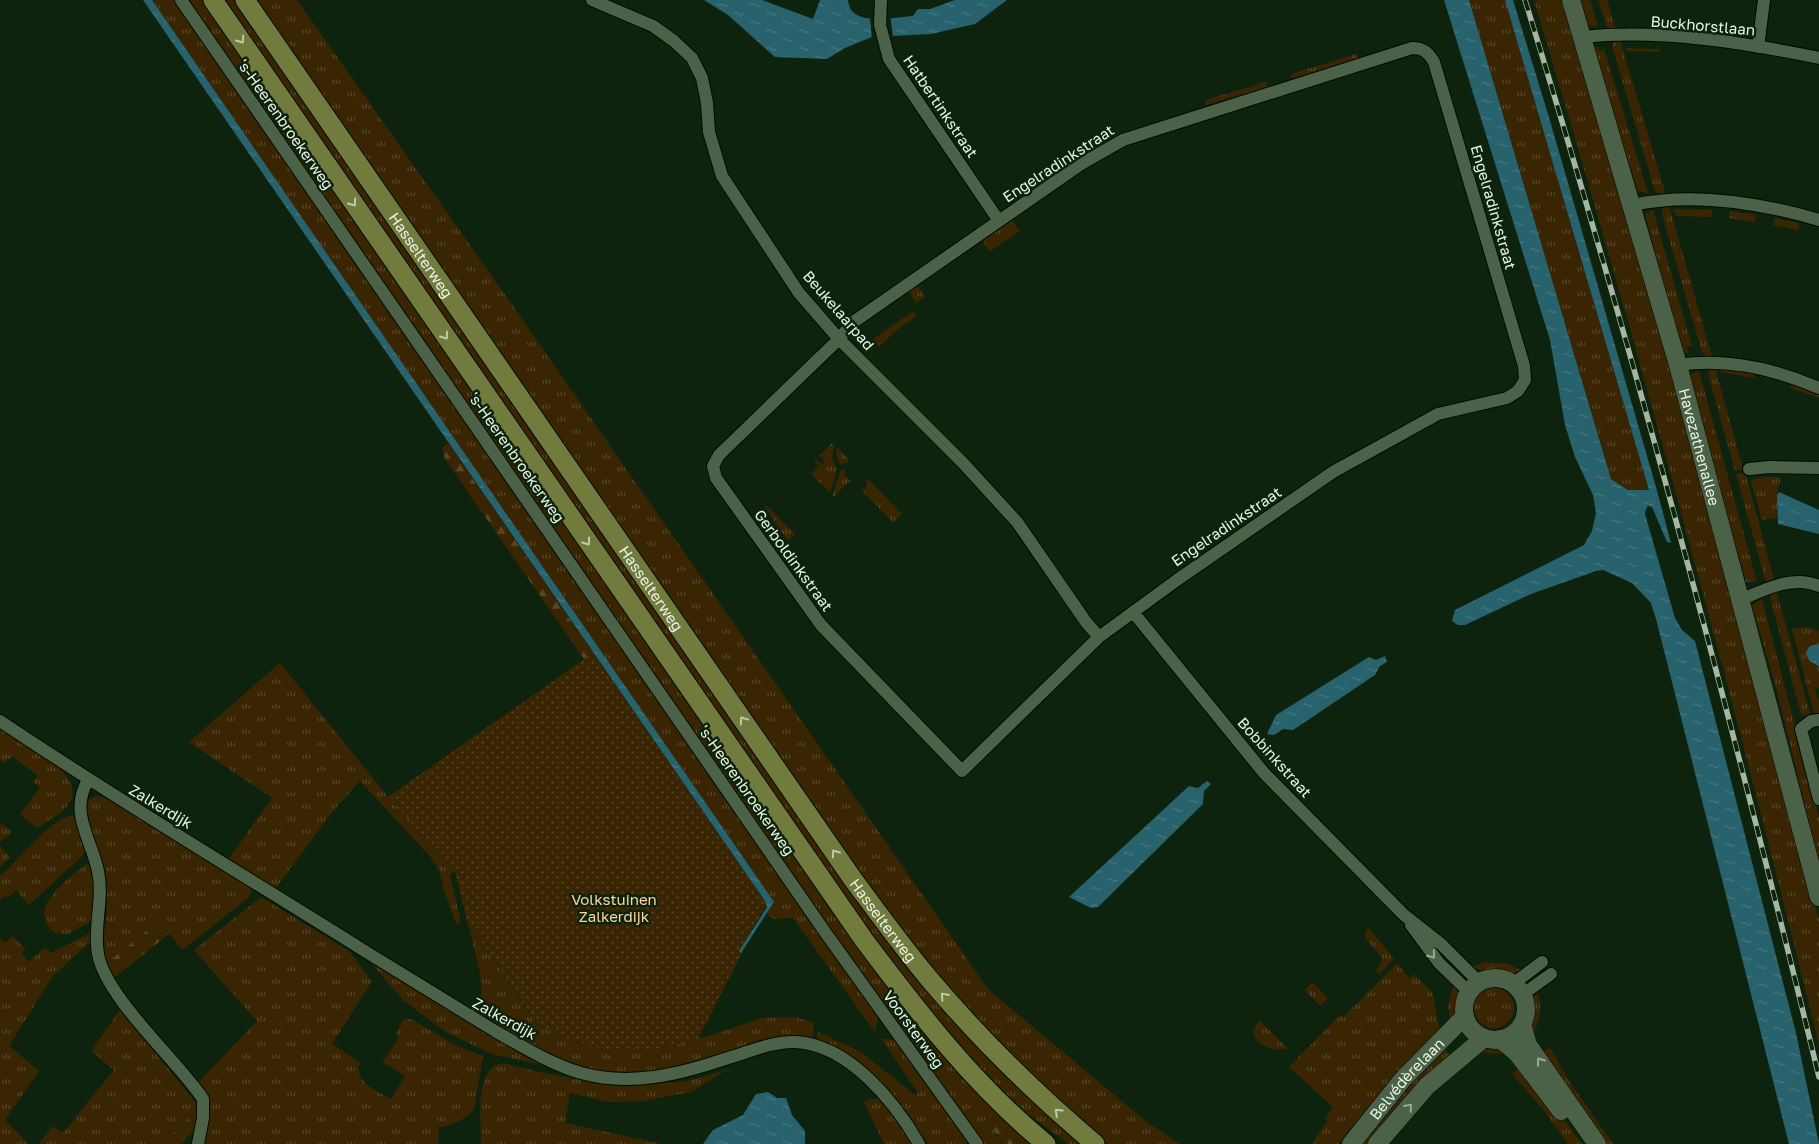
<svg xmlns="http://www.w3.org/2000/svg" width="1819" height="1144" font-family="'Golos Text',sans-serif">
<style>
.grass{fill:url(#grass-tufts)}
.forest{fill:url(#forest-firs)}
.garden{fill:url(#garden-dots)}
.water{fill:url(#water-ripples)}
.pier{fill:#0e230d}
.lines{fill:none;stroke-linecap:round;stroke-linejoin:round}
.minor-casing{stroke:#000c00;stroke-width:14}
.secondary-casing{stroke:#000c00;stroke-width:19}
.primary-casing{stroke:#000c00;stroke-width:21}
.minor{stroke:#4b6249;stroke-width:12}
.secondary{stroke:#4b6249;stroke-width:18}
.primary{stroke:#727b3e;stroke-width:19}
.rail-casing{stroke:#a6b6a4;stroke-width:5.5}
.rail{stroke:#0e230d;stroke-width:4;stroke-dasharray:11;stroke-linecap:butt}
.oneway{stroke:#bfcaab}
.oneway2{stroke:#9aac98}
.labels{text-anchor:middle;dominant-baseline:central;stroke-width:5;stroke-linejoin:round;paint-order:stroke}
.street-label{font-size:15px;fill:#e8f5e6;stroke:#0e230d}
.park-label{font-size:15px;fill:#fad39e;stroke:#0e230d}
</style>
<defs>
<pattern id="grass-tufts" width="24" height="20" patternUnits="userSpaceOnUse" patternTransform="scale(1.25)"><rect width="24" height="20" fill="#3a2502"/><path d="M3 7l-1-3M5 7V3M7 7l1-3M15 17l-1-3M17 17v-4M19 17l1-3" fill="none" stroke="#564527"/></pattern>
<pattern id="forest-firs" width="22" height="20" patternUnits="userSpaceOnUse" patternTransform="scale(1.25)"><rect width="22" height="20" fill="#3a2502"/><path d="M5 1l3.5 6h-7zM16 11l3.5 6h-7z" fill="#564527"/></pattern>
<pattern id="garden-dots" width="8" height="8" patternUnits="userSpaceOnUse" patternTransform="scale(1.25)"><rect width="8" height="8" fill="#3a2502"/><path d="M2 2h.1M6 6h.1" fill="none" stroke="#564527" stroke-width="1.8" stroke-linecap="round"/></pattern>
<pattern id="water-ripples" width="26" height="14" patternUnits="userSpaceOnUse" patternTransform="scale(1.25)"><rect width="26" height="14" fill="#27626d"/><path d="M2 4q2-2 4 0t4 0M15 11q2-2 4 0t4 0" fill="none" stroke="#467982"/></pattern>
</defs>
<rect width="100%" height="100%" fill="#0e230d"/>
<path class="grass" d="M152,0H174L878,1016L875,1032L793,918L773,919L767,914L774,902Z
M188,0H204L785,840L1035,1144H1020L1009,1135L994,1133L1004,1144H984L860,972Z
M223,0H236L840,874L1083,1144H1069L1012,1102L954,1039L882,952Z
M255,0H297L508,299L988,989L1144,1120L1180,1144H1108L1029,1074L963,1006L883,908Z
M1469,0H1505L1649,490H1628L1611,479Z
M1534,0H1563L1639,254L1772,737L1819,920V1045C1733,694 1638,346 1534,0Z
M1578,0H1590L1598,26L1586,25Z
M1598,0H1607L1616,30L1607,27Z
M1620,40L1666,195H1660L1655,191L1612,46L1614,42Z
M1598,46L1599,51L1604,49L1648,193L1638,191L1593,49Z
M1626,48L1660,49V52L1627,51Z
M1356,54L1358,59L1293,79L1291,74Z
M1266,82L1267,87L1206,105L1205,100Z
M1669,205L1712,357L1706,356L1702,352L1662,214L1663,208Z
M1674,209L1712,210V217L1676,216Z
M1653,210L1692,346L1687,347L1688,353L1682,352L1645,214Z
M1730,211L1756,215L1755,222L1729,218Z
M1774,218L1799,223L1798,230L1773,225Z
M1012,220L1020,231L989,252L983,241Z
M917,285L925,297L916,303L909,291Z
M913,311L917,316L898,329L879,347L872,340Z
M1715,367L1743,469L1735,471L1708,374L1710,368Z
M1719,367L1755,373L1754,378L1721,372Z
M1699,371L1757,582H1746L1689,376Z
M1791,383L1819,393V398L1790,388Z
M832,443L834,445L832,457L837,470L830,493L811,474L819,466L814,461L816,459L822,464L814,473L824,463L823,457L819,456Z
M837,447L850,461L840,465L836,455Z
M844,468L845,477L851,480L833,497L832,496L841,470Z
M1745,472L1775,583L1767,582L1765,579L1736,474Z
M1764,477H1781L1777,495V518L1762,520L1751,480Z
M867,478L902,514L893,522L861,490L866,488Z
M766,505L795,534L788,541L764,506Z
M1776,589L1810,714L1803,716L1801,715L1770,597Z
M1762,599L1819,818V862L1777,691L1752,605Z
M1808,627L1819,631V644L1810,646L1815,665L1819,668V689L1815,686L1817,698L1819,700V713H1814L1792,629Z
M280,663L388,797L455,871L450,875L461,922L456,924L444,890L439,870L430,856L360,781L333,811L275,889L228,860L272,798L189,742Z
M0,727C19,740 87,774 70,802C64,813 47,821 37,828L20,814L40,788L33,782L38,776L12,756L5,764L0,760Z
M95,796L107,798L249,885L252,891L248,898L182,950L161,923L107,963L102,951L107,912L106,886L90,831L85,805L87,801Z
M72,816L77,820L87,849L82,856L29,905L16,890L7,898L5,896L0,900V876C16,863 53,816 72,816Z
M1,823L12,832L0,842V824Z
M0,846L10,858L0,866Z
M86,864L92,865L96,893L91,921L68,934L55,933C24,909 69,879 86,864Z
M261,897L349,951L372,981L332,1044L360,1063C352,1081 378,1092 391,1099L405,1076L383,1062L398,1039L396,1033L404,1019H411L455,1045L483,1056L474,1109C467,1119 451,1126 439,1127L438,1144H203L208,1098L199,1082L257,1021L194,950Z
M467,920L536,1024L567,1038L606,1050L672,1046L709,1036L761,1018L795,1017L814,1023L812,1039L653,1074L600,1072L550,1057L483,1017L480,973Z
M1368,927L1394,959L1379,974L1376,970L1381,964L1382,958L1366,939L1365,933Z
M92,932V940L52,977L9,1046L39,1071L5,1120L29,1144H0V938L5,943L13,936L25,949L21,953L29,962L45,947L51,953Z
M1484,962L1508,964L1522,971C1507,976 1487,974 1473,967Z
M371,963H374L548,1066L492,1054L446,1032L403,1000Z
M1397,964L1410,978L1414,974L1433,994L1440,1032L1405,1074L1370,1105L1338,1144H1312L1328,1120L1325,1118L1333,1107L1289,1067L1340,1015L1343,1017Z
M1312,982L1328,998L1320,1006L1305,990Z
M1454,984C1462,998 1459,1013 1451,1026L1448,1005Z
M1474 1008a20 20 0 1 1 40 0a20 20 0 1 1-40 0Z
M1537,991C1543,1006 1540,1021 1532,1035C1525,1020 1528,1005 1537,991Z
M120,1010L197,1104V1109L163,1144H38L53,1126L63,1133L114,1070L91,1051Z
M1259,1020L1286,1047L1288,1048C1276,1052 1256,1047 1253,1031Z
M818,1032L861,1052L915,1095L918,1093L881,1038L896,1041L966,1139L967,1144H928L903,1108L875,1077L816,1040Z
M1492,1043L1504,1053L1491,1054L1476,1051Z
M1550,1047L1569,1081L1613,1144H1600L1542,1053Z
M1444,1049L1452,1057L1372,1144H1363L1411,1079Z
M503,1063C574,1082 658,1097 728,1069L691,1092L643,1101L609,1102L570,1093L565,1123L662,1144H481C481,1122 474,1067 503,1063Z
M1519,1068L1560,1115L1582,1144H1568L1542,1108L1512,1074Z
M871,1099H882L914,1144H884L864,1102Z"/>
<path class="forest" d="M448,443L593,653L584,659L445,459L442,448Z
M156,923H161L169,934L114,978L107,963Z
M197,1109L194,1130L181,1144H163Z
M992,1122L999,1123L1020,1144H1004L990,1125Z"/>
<path class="garden" d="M593,653L767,904L739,951H743L698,1039L672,1046L645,1050H606L567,1038L537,1024L467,920L455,871L388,797Z"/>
<path class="water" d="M143,0H152L774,902L741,953L739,951L767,907L765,901Z
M704,0H762L813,19L820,0H848C850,28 893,17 913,16L918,9H930L955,0H1007L975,24L931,34L872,37L845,48L827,59L775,57L728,15Z
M1444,0H1469L1611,479L1628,490H1649L1505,0H1513L1548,114L1656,487L1671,543L1667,542L1652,507L1648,506L1646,509L1645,514L1675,618L1682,630L1695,641L1796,1033L1819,1144H1789L1656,619L1651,603L1632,583L1603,570L1596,571L1531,594L1465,625H1458L1452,621L1455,610L1584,545L1592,531L1596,513L1593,495L1575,457L1565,425L1550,340Z
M1779,492L1819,510V534L1778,524L1777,495Z
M1819,644V667L1809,660L1806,652L1810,646Z
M1385,656L1387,662L1380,666L1375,675L1293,730L1283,729L1274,735L1267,734L1276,715L1369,657L1376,660Z
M1207,781L1211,784L1204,791L1203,804L1098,907L1091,908L1069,897L1189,786L1198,788Z
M768,1092L777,1098H786L792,1115L805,1131V1144H703L713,1130L743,1115L756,1094Z"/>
<path class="pier" d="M890,14L893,37L872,40L870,16Z"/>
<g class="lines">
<defs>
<path id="minor" d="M181,0L825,932L977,1144
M592,0L653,26L674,41L692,58L702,78L707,103L709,132L722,176L799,293L839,339L963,463L1017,522L1086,622L1099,637
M881,0L880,25L889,59L999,221
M1582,37C1660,29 1742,42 1819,58
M1758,47L1764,0
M1412,48C1423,48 1428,52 1434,62L1524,366L1525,380L1518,391L1507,398L1438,414L1333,472L1177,580L1099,637L962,771L821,625L716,478L713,466L719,455L839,339L852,323L1081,164L1123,140Z
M1632,205C1692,192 1761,203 1819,220
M1678,365C1726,358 1775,369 1819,388
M1749,469L1770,467L1819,468
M1742,599C1766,589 1793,575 1819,586
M1133,612L1264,773L1404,915L1441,944L1479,982
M1819,720L1811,721L1801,729L1819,799
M0,721C119,801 242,874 363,950C407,977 451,1004 495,1031C523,1047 551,1064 581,1073C631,1087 681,1074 728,1058C749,1052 773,1041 796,1042C849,1045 895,1102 919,1144
M88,780C69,813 91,838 98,871C104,899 93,927 98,954C106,998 176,1059 203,1099V1118L198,1144
M1411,925L1439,963L1469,992
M1513,984L1542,962
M1522,995L1551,974"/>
<g id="secondary">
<path id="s1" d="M1571,0L1678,365L1819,897"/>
<circle cx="1495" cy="1009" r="31"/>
<path d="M1522,1024L1528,1045L1597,1144"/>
<path d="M1500,1039L1517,1053L1561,1111"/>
<path id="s2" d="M1351,1144L1403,1079L1465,1016"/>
<path d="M1377,1144L1427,1086L1484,1038"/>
</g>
<g id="primary">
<path d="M213,0L864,940C918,1012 976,1087 1046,1144"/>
<path id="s3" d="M245,0L852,878C878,913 903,948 931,981C981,1040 1036,1094 1095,1144"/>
</g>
</defs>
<use href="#minor" class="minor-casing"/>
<use href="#secondary" class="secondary-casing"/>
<use href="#primary" class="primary-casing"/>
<use href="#minor" class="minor"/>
<use href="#secondary" class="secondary"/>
<use href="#primary" class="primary"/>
<defs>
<path id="rail" d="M1525,0C1635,356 1731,715 1819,1077"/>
</defs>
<use href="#rail" class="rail-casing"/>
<use href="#rail" class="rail"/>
</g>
<defs><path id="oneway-chevron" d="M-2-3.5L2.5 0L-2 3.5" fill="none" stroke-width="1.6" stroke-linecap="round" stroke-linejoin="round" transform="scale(1.25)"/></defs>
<g class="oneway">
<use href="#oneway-chevron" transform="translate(241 40) rotate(55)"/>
<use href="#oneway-chevron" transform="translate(353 203) rotate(55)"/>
<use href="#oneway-chevron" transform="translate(445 336) rotate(55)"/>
<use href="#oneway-chevron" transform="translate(587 542) rotate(55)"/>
<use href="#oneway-chevron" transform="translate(743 720) rotate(-125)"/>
<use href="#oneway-chevron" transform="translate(835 853) rotate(-125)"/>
<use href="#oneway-chevron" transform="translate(944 996) rotate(-131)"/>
<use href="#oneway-chevron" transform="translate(1058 1112) rotate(-137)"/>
</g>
<g class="oneway2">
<use href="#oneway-chevron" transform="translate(1432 955) rotate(51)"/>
<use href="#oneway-chevron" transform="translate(1540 1061) rotate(-126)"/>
<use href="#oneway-chevron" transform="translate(1409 1107) rotate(-49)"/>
</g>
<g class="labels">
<g class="street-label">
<text transform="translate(1703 25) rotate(5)">Buckhorstlaan</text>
<text transform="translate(941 106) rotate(56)">Hatbertinkstraat</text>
<text transform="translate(286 124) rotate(55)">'s-Heerenbroekerweg</text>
<text transform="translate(1058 163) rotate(-33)">Engelradinkstraat</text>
<text transform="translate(1494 207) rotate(74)">Engelradinkstraat</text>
<text stroke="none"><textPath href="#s3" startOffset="310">Hasselterweg</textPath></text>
<text transform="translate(839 310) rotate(49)">Beukelaarpad</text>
<text stroke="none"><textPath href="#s1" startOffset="465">Havezathenallee</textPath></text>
<text transform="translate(517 457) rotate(55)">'s-Heerenbroekerweg</text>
<text transform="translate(1226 526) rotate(-34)">Engelradinkstraat</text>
<text transform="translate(794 560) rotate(54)">Gerboldinkstraat</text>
<text stroke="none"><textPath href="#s3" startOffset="715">Hasselterweg</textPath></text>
<text transform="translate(1275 757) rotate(48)">Bobbinkstraat</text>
<text transform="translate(747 790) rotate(55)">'s-Heerenbroekerweg</text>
<text transform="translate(161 806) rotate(31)">Zalkerdijk</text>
<text stroke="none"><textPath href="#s3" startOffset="1120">Hasselterweg</textPath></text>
<text transform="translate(505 1018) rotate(29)">Zalkerdijk</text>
<text transform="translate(914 1029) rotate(54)">Voorsterweg</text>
<text stroke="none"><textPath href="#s2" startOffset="86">Belvédèrelaan</textPath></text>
</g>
<g class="park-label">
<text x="614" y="899">Volkstuinen<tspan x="614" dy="17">Zalkerdijk</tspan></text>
</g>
</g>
</svg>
